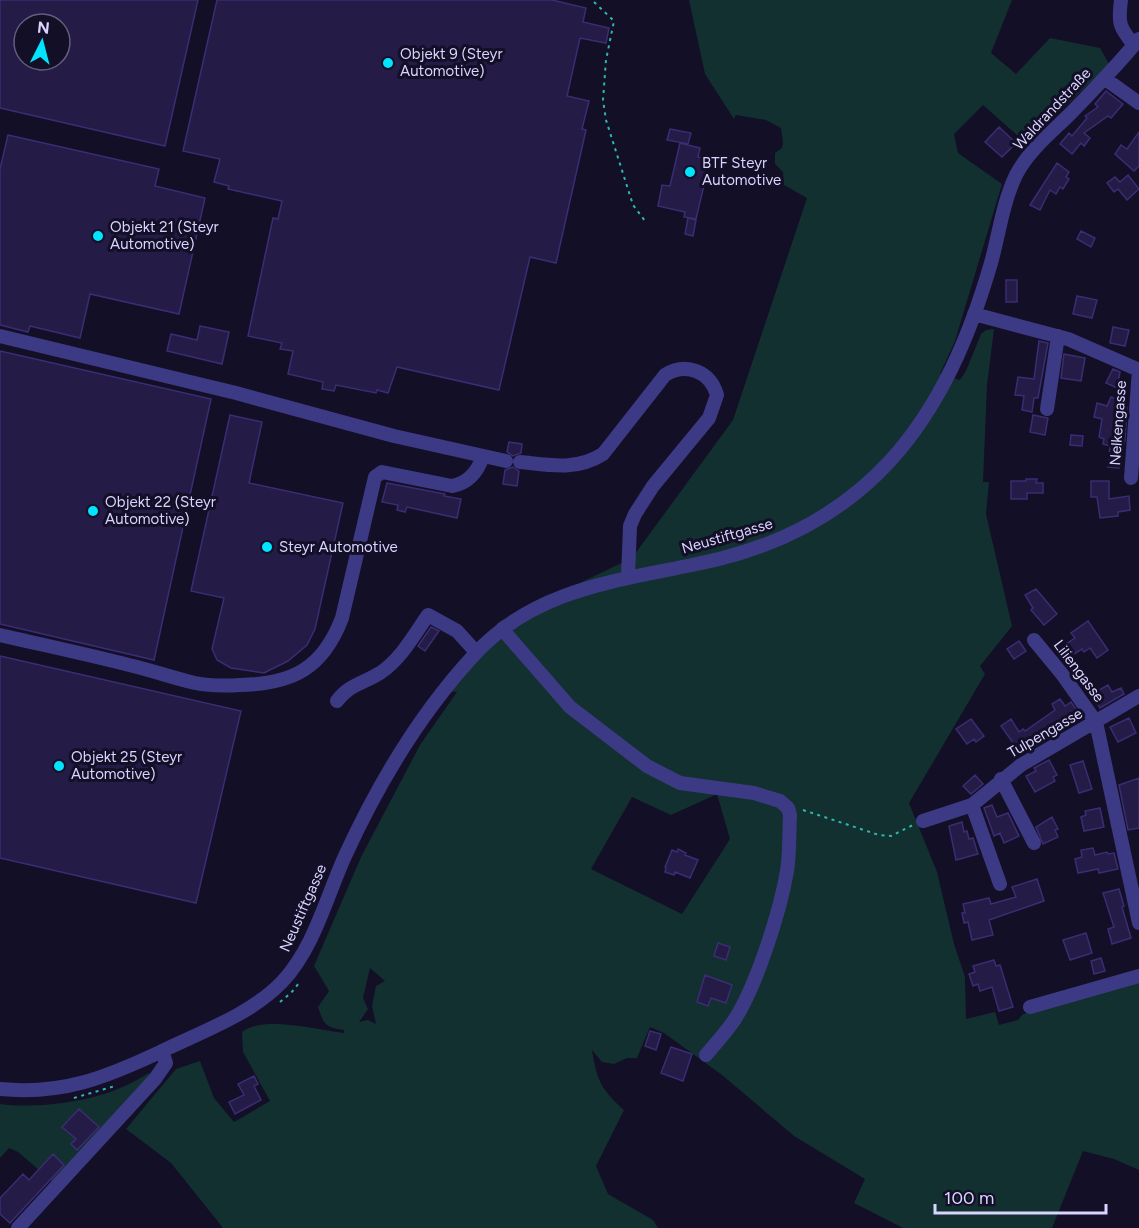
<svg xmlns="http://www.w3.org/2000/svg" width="1139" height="1228" font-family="Figtree,sans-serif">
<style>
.green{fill:#12302f;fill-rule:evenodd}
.building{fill:#241b47;stroke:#3b2d73;stroke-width:1.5;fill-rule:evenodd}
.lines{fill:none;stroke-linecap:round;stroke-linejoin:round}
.path{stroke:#2fb8b0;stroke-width:2;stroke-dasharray:3 4.5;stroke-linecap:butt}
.minor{stroke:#3d3a85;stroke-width:14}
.poi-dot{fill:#00e5ff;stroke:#130f26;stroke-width:2}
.labels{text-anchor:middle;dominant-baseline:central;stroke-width:6;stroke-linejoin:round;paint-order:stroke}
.poi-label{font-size:15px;fill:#d9d4ff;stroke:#130f26;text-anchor:start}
.street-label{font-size:15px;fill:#d9d4ff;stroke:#130f26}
</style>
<rect width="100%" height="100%" fill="#130f26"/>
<path class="green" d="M689,0H1012L991,53L1016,74L1050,38L1100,48L1109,64L1027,144L983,105L954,134L958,153L1002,184L955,341L940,374L960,380L966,371L981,334L986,330L994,329L987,385L983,482H989L986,514L1012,626L980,666L985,674L909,803L937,872L954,944L965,977L966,1019L995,1012L999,1025L1018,1020L1023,1014L1139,981V1170L1114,1159L1083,1151L1052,1228H903L854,1203L865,1179L794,1136L722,1075L664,1033L650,1027L637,1058H627L614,1064L602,1062L592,1050C597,1081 601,1089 624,1110L596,1166L608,1194L653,1220L658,1228H223L171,1163L126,1129L176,1069L200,1061L214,1098L234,1122L270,1101L243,1052L242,1032C262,1015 318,1030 344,1033V1030C325,1027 324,1025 318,1007L329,991L314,966L361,857L420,745L457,692L439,690L500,621L632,558L733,420L807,198L784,185L783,172L775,164V153L782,148L783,142L781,128L766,120L736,115L734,119L705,74ZM717,794L730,839L682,914L591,869L632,797L671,815ZM370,968L385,981L376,986L372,1006L376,1024L368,1020L359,1022L368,1009L363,998Z
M149,1073L154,1077L53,1182L18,1152L9,1148L0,1158V1104C33,1109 89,1102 120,1088C130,1084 140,1078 149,1073Z"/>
<path class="building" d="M0,0H198L165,146L0,108ZM24,24H60V60H24Z
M217,0H552L586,8L583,22L609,28L606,43L580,38L567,96L589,101L582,129L586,130L556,263L530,257L499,390L397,367L388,393L377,390L376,393L336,385L334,391L322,389L323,382L288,374L293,351L280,349L282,343L248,336L273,218L278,219L282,201L228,189L229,186L214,182L220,159L183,151Z
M1106,91L1123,104L1111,118L1108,116L1084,133L1090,138L1084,146L1081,143L1072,154L1060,144L1069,133L1072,136L1087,118L1085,116L1098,107L1095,104Z
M999,127L1016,143L1002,157L985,142Z
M670,129L691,133L688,144L667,140Z
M1139,132V166L1134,171L1115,154L1121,145L1127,149Z
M8,135L159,169L155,186L205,198L179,314L90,294L80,338L30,326L28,332L0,325V169Z
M680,143L700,148L698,157L710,160L696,219L684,217L685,212L658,206L662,185L670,186Z
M1057,163L1069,172L1066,177L1069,179L1063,189L1060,187L1056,194L1050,190L1040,210L1030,205Z
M1128,175L1139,189L1127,200L1118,189L1114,192L1107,183L1115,177L1120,182Z
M688,218L696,220L693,236L685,234Z
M1081,231L1095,238L1091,247L1077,239Z
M1006,280H1017V302H1006Z
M1077,296L1097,300L1092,318L1073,314Z
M200,326L229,332L222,364L167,351L171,334L197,340Z
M1113,327L1129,330L1125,346L1110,343Z
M1039,341L1048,343L1038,398H1034L1032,412L1022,410L1024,396L1015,395L1018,377L1034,379Z
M0,351L211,399L154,660L0,624Z
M1064,354L1085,358L1081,381L1061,378Z
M1113,369L1120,372L1117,388L1106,383Z
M1111,397L1119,400L1117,406L1127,407L1125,440L1123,448H1121L1119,468L1108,467L1110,446L1103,444L1104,439L1099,437L1102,419L1094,417L1097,403L1107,406Z
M230,415L262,422L249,483L343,503L315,629L307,645L288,661L264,673L231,668L217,660L212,649L224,598L191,591Z
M1033,415L1048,418L1045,435L1030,432Z
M1071,435L1083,436L1082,446L1070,445Z
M509,442L522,444L521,453L513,456L507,452Z
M513,467L519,471L517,486L503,484L505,470Z
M1026,479H1037L1036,483H1043V493H1027V499H1011V481H1026Z
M1091,481H1109V499L1129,496L1130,510L1118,512V516L1100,518L1097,497H1091Z
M387,483L445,494L444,496L461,499L457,518L407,507L405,512L397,510L398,505L382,502Z
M1036,589L1057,614L1044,625L1031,610L1033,608L1025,595Z
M1088,621L1108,650L1097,658L1090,648L1084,652L1082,649L1074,654L1066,644L1075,638L1071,633Z
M431,627L439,631L425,651L418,646Z
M1019,641L1026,651L1014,659L1007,649Z
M0,656L241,711L196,903L0,858Z
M1108,685L1112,692L1121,688L1124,694L1100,708L1092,694Z
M1060,699L1065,706L1071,702L1081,716L1066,726L1064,723L1042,738L1044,741L1021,754L1001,726L1011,719L1019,732L1023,729L1025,731L1055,710L1052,704Z
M1129,718L1136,733L1118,742L1110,727Z
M971,719L984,736L976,742L974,739L967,744L956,729Z
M1049,760L1057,775L1053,777L1055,781L1035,792L1026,776L1036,771L1034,768Z
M1083,761L1092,789L1079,793L1070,765Z
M975,775L983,784L971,794L963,786Z
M1139,778V828L1128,830L1119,785Z
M992,805L997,817L1008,813L1019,836L1004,843L1000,833L994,836L984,808Z
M1100,808L1104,827L1084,831L1081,817L1086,815L1085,811Z
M1052,817L1058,829L1055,830L1058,837L1043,844L1036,827Z
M962,822L964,832L967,831L969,839L973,838L978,854L956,860L949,826Z
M1093,848L1095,855L1107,852L1108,854L1114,853L1118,869L1099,873L1098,869L1078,873L1075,859L1082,857L1081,850Z
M678,849L686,853L685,855L698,860L690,878L675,872L674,875L665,872L666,868L665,867L672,850L677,852Z
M1037,879L1044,901L989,920L993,935L972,940L968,922L964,923L962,913H965L963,904L989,898L991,904L1016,897L1012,887Z
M1119,889L1124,906L1122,907L1131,938L1112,944L1108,929L1114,927L1103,893Z
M1086,933L1092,953L1070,960L1063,940Z
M718,943L730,947L726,960L714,956Z
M1101,958L1105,971L1094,974L1091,961Z
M994,960L996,966L1000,965L1013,1007L999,1011L992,987L980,991L978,984L973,986L969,974L975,972L973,966Z
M705,975L732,985L726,1003L711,998L708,1006L697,1002Z
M650,1031L661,1034L656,1050L645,1046Z
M671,1047L692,1054L683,1081L661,1073Z
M254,1076L258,1084L254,1086L261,1100L235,1114L229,1102L244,1095L238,1084Z
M79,1109L99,1127L77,1150L71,1144L76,1139L62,1127Z
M53,1154L64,1165L10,1223L0,1214V1198L23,1174L29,1180Z"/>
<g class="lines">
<path class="path" d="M594,2L614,21L606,60L603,100L606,120L633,205L645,221
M803,810L879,835L891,836L913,825
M280,1002L291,993L299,983
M74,1098L115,1086"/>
<path class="minor" d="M1121,0C1118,23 1119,27 1134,45
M1104,78L1139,103
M974,314L1068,339L1139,370
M0,336L236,393L394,436L506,461
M1047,409L1058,336
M520,462C550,465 576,471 603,454L665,375C686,362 710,371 717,395L709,418L653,486L635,514L630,526L628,576
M1131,478L1139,370
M502,629L570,707L647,766L680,783L754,793L780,801L788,808L790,815C789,834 790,853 787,871C780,912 757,984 735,1019C727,1031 716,1043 706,1055
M0,635C43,645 86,654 129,665C151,670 173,678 195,683C210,686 225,686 240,685C293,684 323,668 342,618L375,477L382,472L452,486C469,483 478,471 483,456
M1034,640L1062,674L1096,722L1139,923
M337,701C348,685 364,683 380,673C401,659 414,635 428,615L457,631L476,652
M1001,779L1034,843
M972,805L1000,884
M923,821L972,805L1021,765L1139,696
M1030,1007L1139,976
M0,1089C62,1095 105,1078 160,1052C201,1032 250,1015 282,982C314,948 326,898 345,856C378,784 421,712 475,654C540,583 632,580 719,559C784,543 844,511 890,461C941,405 970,335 991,263C999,234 1003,202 1016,175C1029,150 1052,132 1071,113C1094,89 1118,65 1139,39
M18,1228L155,1079L166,1063L162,1051"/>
</g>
<g class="poi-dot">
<circle cx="388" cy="63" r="6"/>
<circle cx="690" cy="172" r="6"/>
<circle cx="98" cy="236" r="6"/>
<circle cx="93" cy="511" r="6"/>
<circle cx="267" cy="547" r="6"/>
<circle cx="59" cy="766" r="6"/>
</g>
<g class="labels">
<g class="poi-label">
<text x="400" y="54">Objekt 9 (Steyr<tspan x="400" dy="17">Automotive)</tspan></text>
<text x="702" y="163">BTF Steyr<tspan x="702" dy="17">Automotive</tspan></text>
<text x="110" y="227">Objekt 21 (Steyr<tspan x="110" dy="17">Automotive)</tspan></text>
<text x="105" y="502">Objekt 22 (Steyr<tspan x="105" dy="17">Automotive)</tspan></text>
<text x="279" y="547">Steyr Automotive</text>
<text x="71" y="757">Objekt 25 (Steyr<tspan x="71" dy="17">Automotive)</tspan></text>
</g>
<g class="street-label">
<text transform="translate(1052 109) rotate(-47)">Waldrandstraße</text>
<text transform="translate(1118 423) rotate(-86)">Nelkengasse</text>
<text transform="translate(727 536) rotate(-16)">Neustiftgasse</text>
<text transform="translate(1079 671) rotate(53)">Liliengasse</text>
<text transform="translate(1045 733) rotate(-30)">Tulpengasse</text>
<text transform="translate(303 908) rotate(-66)">Neustiftgasse</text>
</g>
</g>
<g transform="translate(42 42) rotate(6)"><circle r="28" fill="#130f26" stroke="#625e7d" stroke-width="1.5"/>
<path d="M0-4.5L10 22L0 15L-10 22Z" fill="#00e5ff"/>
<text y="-9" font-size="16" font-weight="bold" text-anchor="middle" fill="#d9d4ff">N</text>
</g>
<path d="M935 1204v9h171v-9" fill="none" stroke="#d9d4ff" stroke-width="3"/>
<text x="944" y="1204" font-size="18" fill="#d9d4ff" stroke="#130f26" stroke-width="4.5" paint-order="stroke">100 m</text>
</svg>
